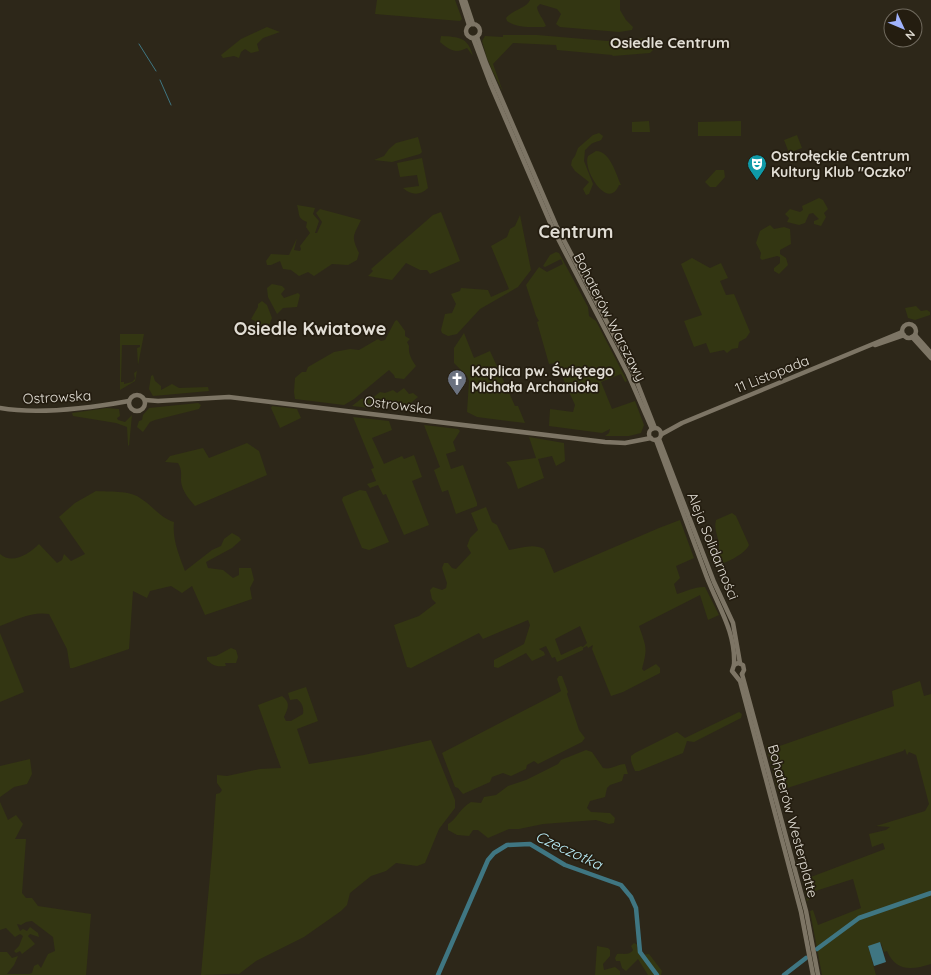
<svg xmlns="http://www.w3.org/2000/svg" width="931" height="975" font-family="Quicksand,sans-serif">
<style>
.green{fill:#333612;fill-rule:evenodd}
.water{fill:#3f7682}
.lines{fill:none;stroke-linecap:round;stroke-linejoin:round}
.stream{stroke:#3f7682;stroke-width:1}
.river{stroke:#3f7682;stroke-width:4.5}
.secondary{stroke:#7d7565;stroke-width:4.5}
.labels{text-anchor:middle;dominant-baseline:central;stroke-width:3.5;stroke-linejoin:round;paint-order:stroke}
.poi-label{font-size:14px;font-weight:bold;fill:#e1ddd4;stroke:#241d10;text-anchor:start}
.street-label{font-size:14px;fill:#e1ddd4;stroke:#241d10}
.neighbourhood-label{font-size:15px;font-weight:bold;fill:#e1ddd4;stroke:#241d10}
.water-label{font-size:15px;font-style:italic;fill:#bbeffa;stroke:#241d10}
.district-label{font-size:18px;font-weight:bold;fill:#e1ddd4;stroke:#241d10}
</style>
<rect width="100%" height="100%" fill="#2d2719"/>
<!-- green -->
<g class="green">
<path d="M377,0h78l7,19 -2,2 -85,-7z"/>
<path d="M530,0h90v10l6,10 7,7 -1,3 -13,2 -59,-5 -4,-3 5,-10 -4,-5 -17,-5 -3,3c1,7 6,11 9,19l-2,1c-12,0 -28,1 -37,-6l-1,-3c6,-8 21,-10 24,-18z"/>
<path d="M267,27l13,5 -17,6 -6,6 2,7 -8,2 -6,-4 -4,3 -2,6 -5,-2 -11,2 -2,-3 20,-16z"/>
<path d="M503,35h34l70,6 43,-3 3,3v9l-3,3 -37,3 -1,-1 -55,-5 -1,-5 -43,-2 -20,21 10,28 -11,-22 10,26 -21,-54 8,22 -7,-23 3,-5 18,1z"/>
<path d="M441,36c18,1 27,1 32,20l-6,-8c-12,6 -17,2 -27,-6z"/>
<path d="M649,121l1,11h-18v-10z"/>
<path d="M741,121v15h-43v-14z"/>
<path d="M599,133l4,3c-2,7 -5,4 -10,7 -3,1 -6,6 -8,7l-1,11 9,23 -4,10 -3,1 -3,-6 6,-7 -14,-11 -4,-6 1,-5 3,-4 3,-8 15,-13z"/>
<path d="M797,135l5,13 -13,5 -5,-13z"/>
<path d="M418,137l4,15 -2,2 -28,8 -18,-2 10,-4 5,-7 7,-6z"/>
<path d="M596,151c14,0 20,23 25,34h-2c-11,27 -37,-16 -31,-29z"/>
<path d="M422,158l6,30c-8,8 -17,7 -25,0l16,-2 -2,-11 -17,2 -3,-14z"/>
<path d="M716,170h8l1,7 -9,10h-6l-5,-5z"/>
<path d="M819,198l4,2 5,9 -4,4 2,4 -5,9 -7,-2v-3l5,-2 -6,-6 -4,1 -4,9 -6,2 -12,-3 2,-4 -4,-4 5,-5 10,3 3,-2 -1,-4z"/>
<path d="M297,205l18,3 -2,6 6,7 -4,12h2l5,-11 -6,-9 4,-4 41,11c-8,17 -10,16 -2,33l-2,7 -9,5 -16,-1 -18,12 -6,-4 -9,4 -8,-6 -8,-1 -3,-8 -9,4h-4l-1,-4 5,-7 18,1 8,-17 -3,12 6,1 1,-2 -1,-3 10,-13 -4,-6 1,-5c-10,-4 -7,-7 -10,-17z"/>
<path d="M441,212l19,49 -30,13 -3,-4h-7l-14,-7 -14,17 -24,-4 5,-5 -2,-2 62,-54z"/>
<path d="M520,215l11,55 -13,17 -38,22 -23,25 -9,2 -6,-3 -1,-3 4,-16 7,-1 4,-9 -5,-10 9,-3 1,-3 27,2 3,7 18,-8 -18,-43 16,-9 3,-8 5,-3z"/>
<path d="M770,225l4,4 10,-2 6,2 1,15 -11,6v4l6,4 2,7 -9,9 -5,-3v-3l6,-5v-6l-3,-1 -15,4 -2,-2 1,-5 -5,-10 4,-12z"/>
<path d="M556,252l3,1 29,54 1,9 7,5 31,60 -2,1 -4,-8 -20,8 11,27 23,-8 9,24 -3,8 -12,3h-24l4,-3 1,-4 -8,4 -53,-7 1,-17 23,3 2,-7 -19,-42 -7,1 -12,-42 2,-1 -3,-5 -10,-31 13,-18 8,5 16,-8 -2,-5 -16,8 -2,-1 7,-11z"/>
<path d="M692,258l18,10 11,-5 7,15 -8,3 6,14 8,-1 16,38 -4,6 -7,4 -1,6 -6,1 -5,4 -3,-3 -14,3 -4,-10 -12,4 -10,-26 18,-6 -21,-51z"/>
<path d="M272,284l10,2 3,3 -4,5 3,4 14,-5 2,2 -3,12 -14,1 -6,6 -9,-17 -1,-9z"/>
<path d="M262,301l5,4 5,13 -4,10 -7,6 -3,-1 1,-7 -4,-1v-4l-4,-2 7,-12v-3z"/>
<path d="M916,306l5,5 6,-1 3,2v3l-15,5 -7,-2 -3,-10z"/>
<path d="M397,320l8,11v5l5,3 -3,3 2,4c-1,8 3,14 7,20l-12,13 -9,-1 -1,-3 -5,-5 -35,29 -10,6 -49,-6 -1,-7 1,-14 7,-6h4l2,-5 26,-15 16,-3 9,1 19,-11 3,2 4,-1 10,-19z"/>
<path d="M464,333l10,25 16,-7 25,55h3l7,17 -48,-6 -10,-5 2,-31 -2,-5 -13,-13v-15z"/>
<path d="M120,334h24l-6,31 -1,-17 3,-1v-2h-18l-1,37h3v2l8,-2 3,-3 -1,-6 3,-2 -2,10 -15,9z"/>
<path d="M153,375l2,6 6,5v4l11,-6 7,4 29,-1 1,4 -56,5 -4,-7 2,-13z"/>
<path d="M404,388l5,6 4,-1 5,4 -11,9 -27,-1 -1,4 -27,-3 9,-7 14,-3 5,-4 5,1 8,-3 4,3z"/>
<path d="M198,403l3,2 -2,4 -44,11 -5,2 -7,10 -6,-5 2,-6 3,-1 1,-5 6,-7z"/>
<path d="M272,406l25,3 4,9 -21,10 -9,-20z"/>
<path d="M107,408l12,1 1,7 -3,2 1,2 7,2 7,-7 -3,31 -1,-1 -1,-18 -11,-4 -43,-7 -1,-3z"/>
<path d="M353,417l36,4 3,9 -20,8 12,26 18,-8 2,3 10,-4 8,22 -10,4 17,44 -25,10 -18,-41 -3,1 -5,-10 -8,3 -3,-4 9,-3 -5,-12 3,-1z"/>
<path d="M424,425l34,4 2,2 -7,11 3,9 -10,3 5,15 12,-4 14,38v3l-21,8 -8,-24 -6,2 -8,-22 6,-3z"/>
<path d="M529,437l35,6 1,18 -9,5 -4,-10 -14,3 6,19 -26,11 -7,-21 -5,-6 30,-4z"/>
<path d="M247,443l12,8 8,24 -72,31c-6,-7 -13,-15 -14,-25 0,-7 1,-12 -3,-18l-13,-1 5,-6 33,-8 6,10z"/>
<path d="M360,490l6,1 23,51 -20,8 -7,-2 -20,-48 1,-3z"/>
<path d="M96,491c13,1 33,-1 44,7 12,7 20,20 34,24 -2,17 5,33 11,49l27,-21 9,-4 3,-7 8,-6 7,4 2,3 -9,8 -26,14 2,6 15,2 10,8 6,-3v-7h12l3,12 -4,8 2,11 -47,16 -13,-29 -10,7 -11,-7 -21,5 -3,7 -14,-7 -4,58 -56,19h-3l-3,-19 -18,-35c-17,-3 -33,6 -49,12v-72c12,11 29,0 39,-10l18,19 5,-3 2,-6 7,7 14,-7 -26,-37 16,-14z"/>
<path d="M486,507l6,15 5,3 12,25c11,-2 25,-7 35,-1l10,24 105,-45 21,-8 14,38 -18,8 4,12 -6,6 3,10c7,-2 20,-8 28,-7l14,28 -11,5 -8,-25 -61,31c7,21 9,21 3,43l2,2 12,-7 4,4v5l-37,19 -12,4 -19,-47 1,-4 -5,3 -1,-2 -4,2v2l-26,12 -2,-5 -3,1 -6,-12 -7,3 5,3 1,3 -13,6 -6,-8 -28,15 -4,-1v-7l30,-16 6,-19 -2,-5 -45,19 -4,-6 -68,35 -4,-1 -13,-42 25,-9 17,-13 -4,-4 -2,-9 3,-3 9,3 4,-2 1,-5 -5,-15 2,-5h4l4,5 4,1 15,-16 -4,-7 3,-8 8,-8 -7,-17zM580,626l7,17 -4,4 -2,-1 -20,9 -6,-16z"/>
<path d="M732,513l4,3 13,29c-4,9 -25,20 -35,20l-6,-13 7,-1 4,-3c1,-10 -6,-17 -3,-28z"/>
<path d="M0,633l24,59 -24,10z"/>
<path d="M231,648l5,2 2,7 -2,6h-11l1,3c-9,1 -13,0 -19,-6v-3l9,-1z"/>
<path d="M559,676h3l6,16 -1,2 12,36 6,8 -3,4 -44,22 -4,-3 -7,4 -1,4 -15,7 -8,-3 -11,4 -2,5 -27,12 -5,-6 -3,-1 -13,-34 114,-59 5,-3 -4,-12z"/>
<path d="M920,681l4,15 7,-2v270c-19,6 -35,8 -44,-13l-3,1 -3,-9 -13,3 8,29h-54l-12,-64 3,-1 5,15 43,-17 -8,-29 -44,14 1,6 -3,2 -4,-21 82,-31 -2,-6 -11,4 -3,-13 17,-4 4,-3 -14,-1 49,-15 4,-7 -13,-49 -7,-3 -2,3 -2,-6 -2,2 -125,40 -12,-45 3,-1 2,4 123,-43 -2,-15z"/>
<path d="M306,687l12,34 -21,8 12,35 55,-9 67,-15 24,60v8l-16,21 -14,34 -8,3 -21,-3 -10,8 -15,5 -21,17 -3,12 -6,6 -37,26 -48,24 -17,13c-4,-1 -30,1 -38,1l11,-122 4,-59 4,-1 2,-3 -5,-7v-8l10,1 33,-7 21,-1 -23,-63 24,-9c9,7 6,12 2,21l2,4h5l12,-7c1,-7 -1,-11 -6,-15l-7,1 -2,-7z"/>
<path d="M739,712l3,2 -1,4 -47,24 -7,-1 -4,12 -44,18h-4c-2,-5 -5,-10 -4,-15l4,-3 42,-21 8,6z"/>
<path d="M586,750l6,2 11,16c9,2 14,-4 22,-4l3,10h-4l-2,7 -12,4 -3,3 -2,9 -15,4 -3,7 4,4 19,1 5,5 -1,5 -5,1 -13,-4 -53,4 -24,5h-10l-21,9 -10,-8h-5l-4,6 -12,-1 -9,-5v-6c9,-5 11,-15 23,-22l10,1 3,-6 12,-2 12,-9 18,-6 32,-16 3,-4z"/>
<path d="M30,759l2,15 -5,10 -13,3 -14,10v-31z"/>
<path d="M0,802l8,18 8,-5 7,9 -8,15h11l-4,54 4,5h6l6,8 53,8 -5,61h-86v-23h7l5,6 6,-2 -4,9 -7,9h22l3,-1 2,-7 4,-2 3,4 7,-14 7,-3 -2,-14 -21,-16 -6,1 -5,3 -4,-1 3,7 3,-2 4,2 3,-4 8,6 1,4 -9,-3 -2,2 7,8 -13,10 -2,-3 -4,2 -2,-2 5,-5 4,-10 -3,-2 -5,3 -9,-9 -6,2z"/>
<path d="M634,943l4,2 -1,3 4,7 8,-1 13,17 -1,4h-13l-10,-16 -12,12 -4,-3 -2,-7h-4l-1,-3 2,-4c6,-1 12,2 16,-4l-2,-4z"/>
<path d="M597,946l11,2 2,2v6l-7,8 1,6 11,-3 5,4v4h-25z"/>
</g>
<!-- water -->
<path class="water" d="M880,942l6,20 -12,4 -6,-20z"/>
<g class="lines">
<!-- stream -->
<g class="stream">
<path d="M139,44l17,27"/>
<path d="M160,80l11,25"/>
</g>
<!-- river -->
<g class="river">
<path d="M817,949l42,-31 72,-25"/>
<path d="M438,975l50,-115 6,-7 13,-8 23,-1 35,21 56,20 10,12 5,11 4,44 17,23"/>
<path d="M784,975l22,-17"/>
</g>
<!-- secondary -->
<g class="secondary">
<path d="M461,0l8,25"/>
<path d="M465,0l8,24"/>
<circle cx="473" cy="31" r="7"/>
<path d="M477,37l9,26 70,162 77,147 22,56"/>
<path d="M473,38l17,45 62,144 76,147 24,55"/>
<circle cx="909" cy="331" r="7"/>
<path d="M915,335l16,18"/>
<path d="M912,337l19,21"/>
<path d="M875,345l29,-10"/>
<circle cx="137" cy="403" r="8"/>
<path d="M145,400l13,1 71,-4 376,45 20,1 26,-5"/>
<path d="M0,408c40,7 90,0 129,-7"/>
<circle cx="655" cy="434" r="6"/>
<path d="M662,434l20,-11 220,-91"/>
<path d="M659,439l55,143 19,41 7,40"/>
<path d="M656,440c17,45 33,90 50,135 11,30 30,56 28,90"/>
<path d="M742,674l2,-4 -1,-5 -5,-2 -4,2 -2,6 8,10 61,231 12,63"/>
<path d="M742,674l64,237 12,64"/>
</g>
</g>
<!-- icons -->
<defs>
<g id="theatre-pin" transform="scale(1)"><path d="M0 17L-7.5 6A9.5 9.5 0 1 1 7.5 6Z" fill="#0f9aa8" stroke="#241d10"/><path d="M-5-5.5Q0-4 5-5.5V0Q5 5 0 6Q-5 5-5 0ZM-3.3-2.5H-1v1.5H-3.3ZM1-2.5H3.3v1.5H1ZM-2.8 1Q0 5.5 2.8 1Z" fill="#fff"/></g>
<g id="church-pin" transform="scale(1)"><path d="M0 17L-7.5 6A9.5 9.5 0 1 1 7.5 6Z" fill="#6b7280" stroke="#241d10"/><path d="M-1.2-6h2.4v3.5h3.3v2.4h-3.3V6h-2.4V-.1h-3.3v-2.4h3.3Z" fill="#fff"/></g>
</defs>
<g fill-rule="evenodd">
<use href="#theatre-pin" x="757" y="164"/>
<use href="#church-pin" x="457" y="379"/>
</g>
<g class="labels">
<!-- poi labels -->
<g class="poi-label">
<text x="771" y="156">Ostrołęckie Centrum<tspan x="771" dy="16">Kultury Klub "Oczko"</tspan></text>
<text x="471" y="371">Kaplica pw. Świętego<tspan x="471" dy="16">Michała Archanioła</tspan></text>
</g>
<!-- street labels -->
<g class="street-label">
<text transform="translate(610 317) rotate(63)">Bohaterów Warszawy</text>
<text transform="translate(772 374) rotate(-22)">11 Listopada</text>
<text transform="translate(57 397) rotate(-3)">Ostrowska</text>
<text transform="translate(398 405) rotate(7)">Ostrowska</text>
<text transform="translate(713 546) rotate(68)">Aleja Solidarności</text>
<text transform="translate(793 821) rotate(75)">Bohaterów Westerplatte</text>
</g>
<!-- neighbourhood labels -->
<g class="neighbourhood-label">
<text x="670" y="42">Osiedle Centrum</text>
</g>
<!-- water labels -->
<g class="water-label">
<text transform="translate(569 850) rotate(25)">Czeczotka</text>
</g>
<!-- district labels -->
<g class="district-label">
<text x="576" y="231">Centrum</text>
<text x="310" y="328">Osiedle Kwiatowe</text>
</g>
</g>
<!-- north arrow -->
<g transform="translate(903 28) rotate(134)"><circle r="19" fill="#241d10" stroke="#706a5e"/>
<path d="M0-3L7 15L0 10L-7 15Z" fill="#a0b3fd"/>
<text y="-6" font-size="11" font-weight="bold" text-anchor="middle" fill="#e1ddd4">N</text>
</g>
</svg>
